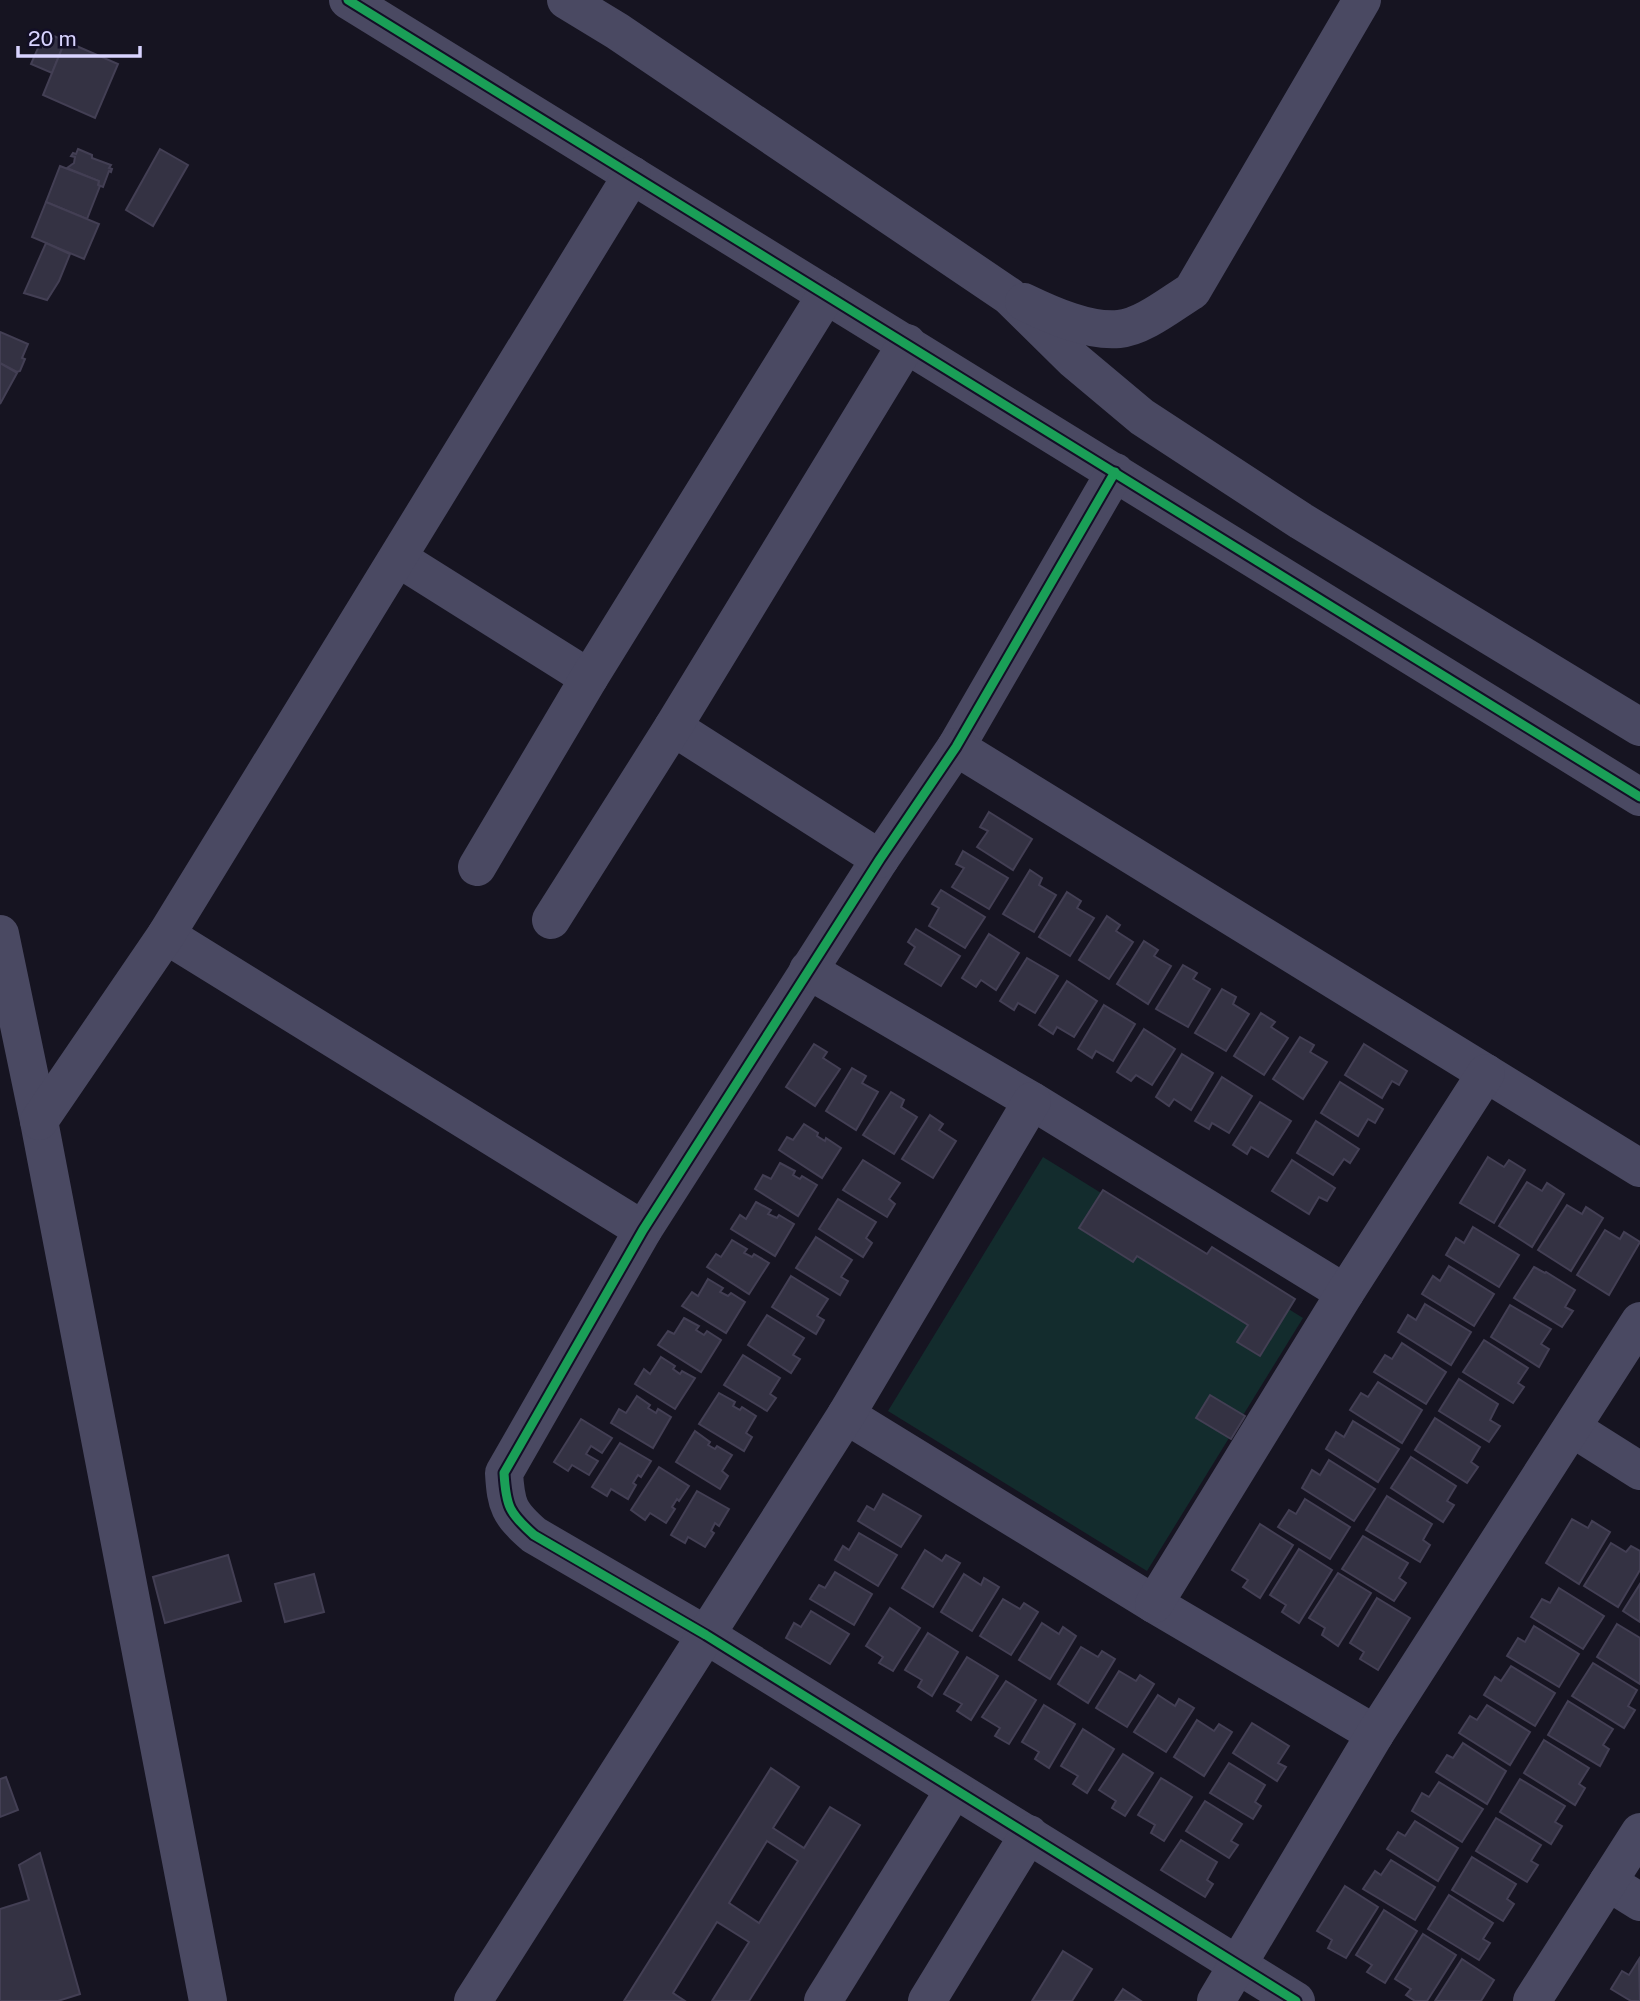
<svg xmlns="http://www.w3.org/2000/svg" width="1640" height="2001" font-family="'Public Sans',sans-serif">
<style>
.green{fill:#132c2d}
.building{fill:#343243;stroke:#433f54;stroke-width:2;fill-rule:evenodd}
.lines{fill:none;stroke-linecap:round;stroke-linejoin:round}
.minor{stroke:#4a4962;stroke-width:38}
.cycleway-casing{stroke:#130f26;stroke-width:13}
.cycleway{stroke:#1a9f57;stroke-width:9}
</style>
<rect width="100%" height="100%" fill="#161421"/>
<!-- green -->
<path class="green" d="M1043,1157l260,161 -156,253 -259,-160z"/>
<!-- building -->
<g class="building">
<path d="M45,32l20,9 -13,32 -21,-9z"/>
<path d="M65,41l53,23 -23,54 -52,-23z"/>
<path d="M78,149l14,6v3l19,7 -2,3 3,1 -1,3 -2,-1 -6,16 -5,-2 1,-4 -32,-13 7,-5 1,-6 -4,-1 2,-3 3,1z"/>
<path d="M160,149l28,16 -35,61 -27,-16z"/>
<path d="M60,166l39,15 -1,4 2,1 -13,33 -41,-17z"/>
<path d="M46,202l53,22 -15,35 -52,-22z"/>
<path d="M46,243l24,11 -11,27 -12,19 -23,-7z"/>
<path d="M0,332l28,12 -6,14 3,1 -5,12 -3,1 -17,-9z"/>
<path d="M0,363l17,10 -17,31z"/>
<path d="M989,812l43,27 -19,31 -36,-23 11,-16 -8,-4z"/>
<path d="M963,851l45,27 -19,31 -37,-22 12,-19 -8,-4z"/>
<path d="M1030,870l12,8 -3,7 17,10 -22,37 -31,-18z"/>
<path d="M941,890l44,27 -20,31 -36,-22 10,-18 -7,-4z"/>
<path d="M1067,892l14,9 -4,7 17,10 -24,38 -31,-19z"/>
<path d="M1107,916l13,9 -4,6 17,11 -24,37 -30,-19z"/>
<path d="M916,929l44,27 -19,30 -36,-22 10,-17 -7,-5z"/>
<path d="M989,934l30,19 -23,37 -15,-10 -5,7 -14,-9z"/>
<path d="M1144,941l14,9 -4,6 17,10 -23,38 -31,-20z"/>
<path d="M1027,958l31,18 -23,37 -17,-10 -4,7 -14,-9z"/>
<path d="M1183,965l14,8 -4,6 17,10 -22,38 -32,-18z"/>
<path d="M1067,981l30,20 -23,36 -17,-10 -4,7 -14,-9z"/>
<path d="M1222,989l14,8 -3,7 16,10 -23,37 -31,-18z"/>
<path d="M1104,1005l31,19 -22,37 -17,-10 -4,7 -14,-9z"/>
<path d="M1261,1013l14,9 -4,5 17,11 -24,37 -30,-19z"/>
<path d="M1144,1029l31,20 -23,36 -16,-10 -5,6 -14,-9z"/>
<path d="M1300,1037l14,8 -4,7 17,10 -24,37 -30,-20z"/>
<path d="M814,1044l13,8 -4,6 17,11 -25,37 -29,-19z"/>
<path d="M1364,1044l43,27 -8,14 -7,-4 -10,17 -37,-23z"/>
<path d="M1182,1054l31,19 -22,37 -17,-11 -5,7 -13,-9z"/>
<path d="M852,1068l14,8 -4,7 16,9 -22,38 -30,-19z"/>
<path d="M1222,1077l30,19 -23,37 -17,-10 -3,6 -14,-8z"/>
<path d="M1340,1082l43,27 -8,14 -7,-4 -10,17 -37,-23z"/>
<path d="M891,1092l13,8 -3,7 16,10 -23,37 -31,-19z"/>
<path d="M1260,1102l31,19 -23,36 -17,-10 -4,7 -14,-9z"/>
<path d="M930,1115l13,9 -4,6 17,11 -23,37 -31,-19z"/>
<path d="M1316,1121l43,28 -9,14 -6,-4 -11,16 -36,-22z"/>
<path d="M804,1124l14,9 -1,3 8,5 1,-3 15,10 -19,30 -43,-28 8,-13 6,3z"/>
<path d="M1488,1157l16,10 5,-7 16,10 -31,53 -34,-20z"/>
<path d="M863,1160l37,23 -11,16 6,5 -8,13 -44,-27z"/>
<path d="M1292,1160l43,28 -8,13 -8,-4 -10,17 -37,-23z"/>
<path d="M780,1163l15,8 -2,4 7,4 2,-3 15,9 -19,31 -43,-27 8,-14 8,4z"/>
<path d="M1527,1182l15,9 5,-8 17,11 -32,53 -33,-21z"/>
<path d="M1103,1190l104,64 5,-7 83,52 -35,57 -23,-14 11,-17 -111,-69 -4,6 -54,-34z"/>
<path d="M838,1199l38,23 -10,16 6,5 -9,14 -44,-28z"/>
<path d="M756,1202l15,8 -3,4 9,4 2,-3 15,9 -19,32 -44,-27 9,-14 6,4z"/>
<path d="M1567,1205l15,9 4,-7 17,11 -32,53 -33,-21z"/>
<path d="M1473,1227l46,28 -20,32 -53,-32 10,-17 8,5z"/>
<path d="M1605,1230l15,9 4,-7 16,10 -31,53 -32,-20z"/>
<path d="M816,1237l36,23 -11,17 7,4 -8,14 -44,-27z"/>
<path d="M732,1240l15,9 -3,4 8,4 2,-3 15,9 -20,31 -42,-27 9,-13 5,3z"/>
<path d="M1449,1266l45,28 -20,32 -52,-32 11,-18 7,5z"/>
<path d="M1534,1267l11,6 1,-1 29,18 -10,17 8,4 -11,16 -48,-29z"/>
<path d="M791,1276l37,23 -11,17 7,4 -8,14 -44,-27z"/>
<path d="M708,1279l15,9 -3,4 8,4 3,-3 14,9 -19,31 -44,-27 10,-14 6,4z"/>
<path d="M1425,1304l46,28 -20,33 -53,-33 10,-17 8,5z"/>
<path d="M1510,1305l41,24 -10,15 8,5 -10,18 -48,-30z"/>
<path d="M767,1315l37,23 -11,17 7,4 -9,14 -43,-28z"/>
<path d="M684,1318l15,8 -3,4 8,5 3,-4 14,9 -20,32 -43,-27 10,-14 6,3z"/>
<path d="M1484,1340l44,28 -10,15 6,4 -11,16 -50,-31z"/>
<path d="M1402,1343l44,29 -20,32 -52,-32 11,-17 7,4z"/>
<path d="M743,1355l37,23 -10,16 6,4 -9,13 -43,-26z"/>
<path d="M661,1357l14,9 -2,3 7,5 2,-3 13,7 -20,31 -40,-25 9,-15 6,5z"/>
<path d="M1459,1379l39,25 -8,16 10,6 -11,16 -50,-31z"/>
<path d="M1378,1382l44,28 -20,33 -52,-33 11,-17 7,4z"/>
<path d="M719,1393l16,9 -2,4 7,4 2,-3 14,9 -10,17 6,4 -8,14 -45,-27z"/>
<path d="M1210,1395l35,21 -14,23 -35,-21z"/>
<path d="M637,1396l13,9 -2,3 8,5 2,-4 13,8 -18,31 -42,-25 8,-14 7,4z"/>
<path d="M1435,1418l45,29 -9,15 7,5 -11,16 -52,-33z"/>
<path d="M581,1419l31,19 -10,15 -11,-7 -5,8 12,7 -9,14 -17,-10 -4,6 -14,-9z"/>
<path d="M1353,1421l46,28 -21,33 -52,-33 10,-17 8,5z"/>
<path d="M695,1431l15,11 -2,3 7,4 2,-3 15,9 -10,16 6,5 -8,13 -44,-27z"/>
<path d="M620,1443l31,18 -10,16 -3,-2 -5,8 3,2 -8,14 -17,-10 -4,7 -15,-9z"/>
<path d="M1411,1457l45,29 -9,15 7,4 -11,17 -52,-34z"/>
<path d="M1329,1460l46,29 -21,32 -52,-33 10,-18 8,5z"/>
<path d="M659,1467l30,19 -10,15 -2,-2 -5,8 3,2 -9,14 -16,-10 -5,7 -14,-10z"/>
<path d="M697,1491l32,18 -10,17 -4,-3 -4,8 3,2 -9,14 -17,-10 -3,6 -14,-8z"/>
<path d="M883,1494l38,22 -20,31 -43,-26 9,-15 7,4z"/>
<path d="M1387,1496l45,28 -9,16 7,5 -10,17 -54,-32z"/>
<path d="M1305,1499l45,28 -20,32 -52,-32 11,-17 7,4z"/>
<path d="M1572,1519l16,9 4,-7 18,11 -31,52 -33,-21z"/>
<path d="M1260,1524l33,21 -33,53 -17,-11 5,-7 -16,-10z"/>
<path d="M859,1533l38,22 -19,31 -43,-26 8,-14 6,4z"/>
<path d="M1363,1536l45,27 -9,15 7,5 -12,18 -52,-32z"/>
<path d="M1611,1543l15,9 5,-6 9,5v19l-22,37 -34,-21z"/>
<path d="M1299,1549l33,21 -33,53 -17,-11 4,-7 -16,-10z"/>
<path d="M925,1550l17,11 4,-6 14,8 -27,44 -31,-19z"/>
<path d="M228,1555l13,46 -76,22 -12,-46z"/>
<path d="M835,1572l37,22 -18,31 -44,-26 9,-14 6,3z"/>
<path d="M1338,1573l33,20 -33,53 -16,-11 3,-7 -16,-10z"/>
<path d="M314,1574l10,38 -39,10 -10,-38z"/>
<path d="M964,1574l17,11 3,-7 15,9 -27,44 -31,-19z"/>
<path d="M1640,1584v38l-17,-11z"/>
<path d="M1559,1588l45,28 -21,33 -52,-32 11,-18 8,4z"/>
<path d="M1377,1598l33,20 -32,52 -18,-11 4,-7 -14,-9z"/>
<path d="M1003,1599l17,10 4,-6 14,9 -27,43 -31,-19z"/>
<path d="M890,1608l30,20 -27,43 -14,-8 4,-6 -17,-11z"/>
<path d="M811,1611l38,23 -19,30 -44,-26 8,-15 7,4z"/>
<path d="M1042,1623l17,11 4,-7 13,9 -26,43 -31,-19z"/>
<path d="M1617,1624l23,14v46l-43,-27z"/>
<path d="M1534,1626l45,28 -20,33 -52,-31 11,-18 7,4z"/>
<path d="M928,1633l30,19 -26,44 -14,-9 4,-7 -17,-10z"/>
<path d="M1081,1647l17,10 4,-6 13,8 -27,44 -30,-19z"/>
<path d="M967,1657l31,19 -27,44 -14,-9 5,-7 -18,-10z"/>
<path d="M1593,1663l44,27 -9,16 7,4 -11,18 -52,-32z"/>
<path d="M1511,1666l44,27 -20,33 -51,-31 11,-18 6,4z"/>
<path d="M1119,1671l17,10 4,-6 14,9 -27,43 -31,-19z"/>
<path d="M1006,1681l30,19 -27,44 -14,-8 5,-8 -18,-11z"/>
<path d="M1158,1695l17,11 4,-7 15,9 -28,44 -32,-20z"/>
<path d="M1568,1701l45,28 -10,16 6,4 -9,17 -52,-31z"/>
<path d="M1044,1705l31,19 -26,44 -14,-9 4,-7 -17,-10z"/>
<path d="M1487,1705l43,27 -20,33 -51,-32 11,-17 7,4z"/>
<path d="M1197,1720l17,11 5,-7 13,8 -28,44 -30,-19z"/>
<path d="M1252,1723l37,23 -11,17 8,4 -9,14 -44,-28z"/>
<path d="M1083,1729l31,20 -27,44 -14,-9 5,-8 -17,-10z"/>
<path d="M1544,1740l45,28 -10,16 6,4 -10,17 -51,-32z"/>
<path d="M1463,1743l43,28 -19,33 -51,-32 11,-17 6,3z"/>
<path d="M1123,1754l30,19 -28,43 -13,-8 4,-7 -17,-11z"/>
<path d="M1229,1763l36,22 -10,17 6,4 -8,13 -43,-26z"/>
<path d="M771,1768l28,19 -26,41 31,20 26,-41 30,18 -111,176h-37l37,-59 -32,-20 -44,71 12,8h-61zM767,1841l31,20 -39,62 -30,-20z"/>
<path d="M6,1777l12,33 -18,7v-38z"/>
<path d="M1161,1778l31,19 -28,44 -13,-8 4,-8 -17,-10z"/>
<path d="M1520,1779l45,27 -10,16 7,4 -11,18 -51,-32z"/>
<path d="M1439,1782l44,27 -21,33 -50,-31 10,-18 7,4z"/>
<path d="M1205,1801l37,23 -11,17 7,4 -9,13 -43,-27z"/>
<path d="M1496,1818l45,27 -10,16 7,4 -11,17 -51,-31z"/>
<path d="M1415,1821l43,27 -20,33 -51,-32 11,-17 7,4z"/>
<path d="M1181,1840l36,22 -10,18 6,4 -8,13 -44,-27z"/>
<path d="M40,1853l40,141 -22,7h-58v-92l29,-9 -10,-35z"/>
<path d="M1472,1857l44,27 -9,15 7,5 -11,17 -51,-31z"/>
<path d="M1391,1860l44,27 -20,33 -52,-31 12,-18 6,4z"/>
<path d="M1345,1886l33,21 -32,51 -18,-10 4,-8 -15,-9z"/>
<path d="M1449,1895l44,28 -10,16 7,4 -11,17 -51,-31z"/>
<path d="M1384,1910l33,21 -32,52 -18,-11 5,-7 -16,-10z"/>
<path d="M1423,1934l33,21 -29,46h-12l-9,-6 5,-6 -16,-10z"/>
<path d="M1063,1951l29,18 -20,32h-40z"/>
<path d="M1462,1959l32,21 -13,21h-46z"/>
<path d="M1639,1959l1,42h-9l-20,-12 11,-18 7,4z"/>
<path d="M1123,1989l18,12h-26z"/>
</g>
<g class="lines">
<!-- minor -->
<g class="minor">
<path d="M348,0l1292,797"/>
<path d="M566,0l51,31 392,265 65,64 68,57 159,104 339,206"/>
<path d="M1024,302c27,13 65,30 95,27 24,-2 53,-26 73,-38l170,-291"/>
<path d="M1115,472l-159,275 -76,112 -237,371 -139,243c2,33 5,40 30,62l172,100 590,366"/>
<path d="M398,558l191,120"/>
<path d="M673,727l207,132"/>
<path d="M956,747l684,421"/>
<path d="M477,867l112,-189 237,-383"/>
<path d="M551,920l122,-193 234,-384"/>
<path d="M0,934l39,187 169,880"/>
<path d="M166,935l477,295"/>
<path d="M808,970l224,131 313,192"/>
<path d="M39,1121l127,-186 466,-760"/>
<path d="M846,1415l308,189 221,130"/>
<path d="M1572,1428l68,43"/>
<path d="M1154,1604l191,-311 141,-220"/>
<path d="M1608,1882l32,20"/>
<path d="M473,2001l373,-586 186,-314"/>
<path d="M823,2001l131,-211"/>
<path d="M927,2001l102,-167"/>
<path d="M1216,2001l159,-267 265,-413"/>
<path d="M1532,2001l108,-169"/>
</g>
<!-- cycleway casing -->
<g class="cycleway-casing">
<g id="cycleway">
<path d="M348,0l1292,797"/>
<path d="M1115,472l-159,275 -76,112 -237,371 -139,243c2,33 5,40 30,62l172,100 590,366"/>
</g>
</g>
<!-- cycleway -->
<use href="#cycleway" class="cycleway"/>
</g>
<!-- scale -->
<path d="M18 46v10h122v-10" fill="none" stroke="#d9d4ff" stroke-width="3.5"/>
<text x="28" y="46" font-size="21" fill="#d9d4ff" stroke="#130f26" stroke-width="5" paint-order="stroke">20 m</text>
</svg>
